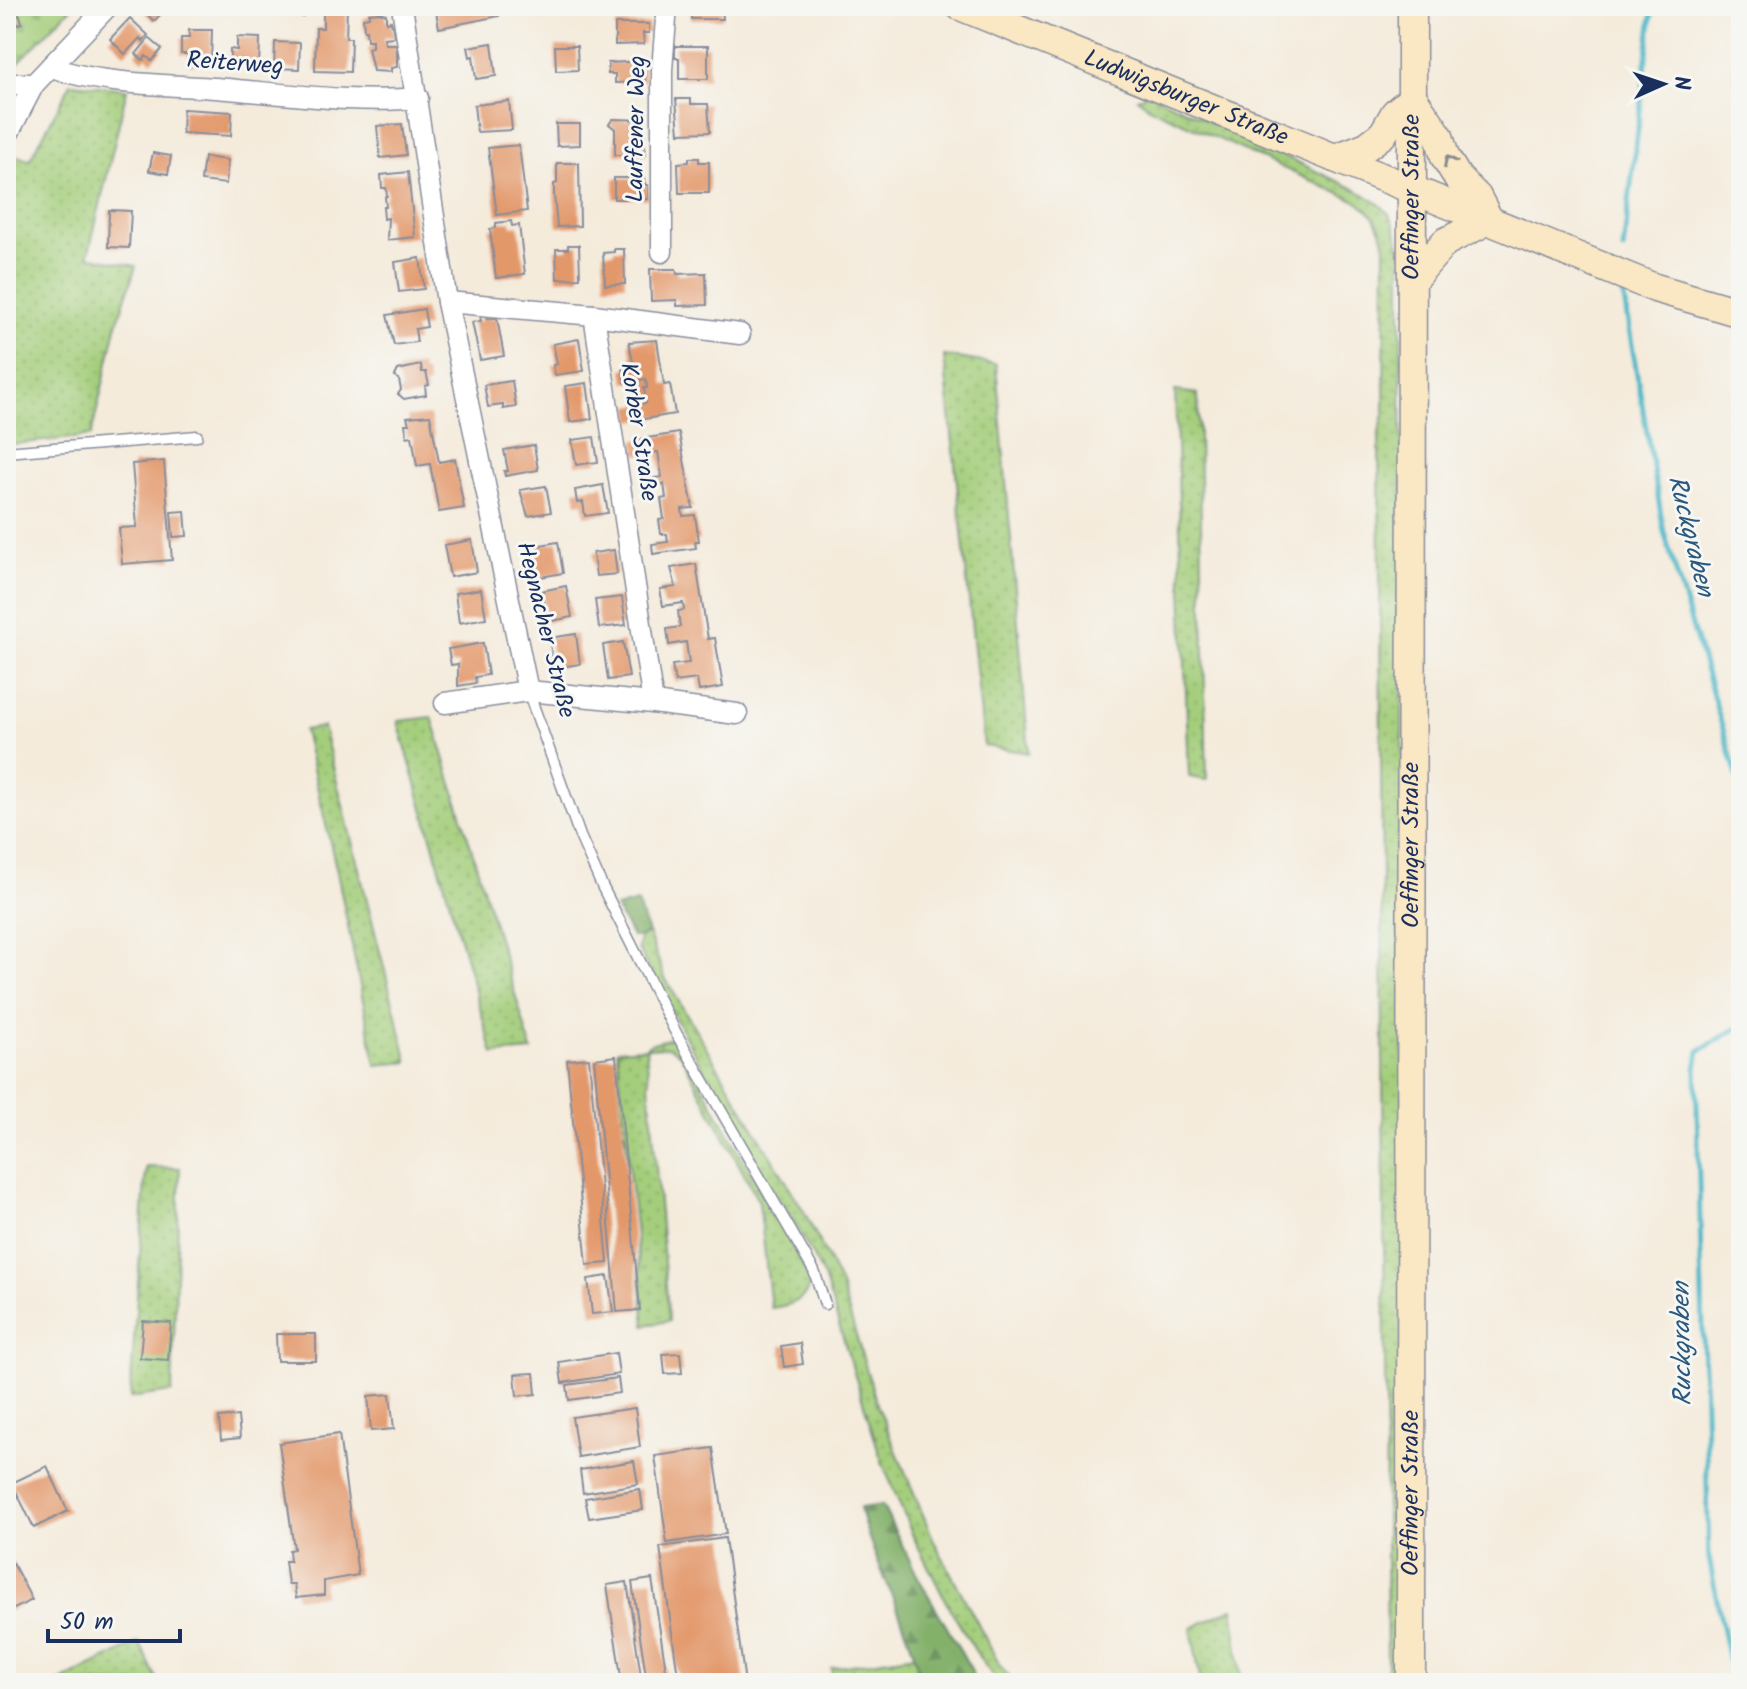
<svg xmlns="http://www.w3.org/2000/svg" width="1747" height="1689" font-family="Kalam,sans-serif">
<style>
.green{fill:url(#green-dots);stroke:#607e6c;stroke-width:2}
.forest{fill:url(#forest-firs);stroke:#4f7064;stroke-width:2}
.cemetery{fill:url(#cemetery-stones);stroke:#607e6c;stroke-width:2}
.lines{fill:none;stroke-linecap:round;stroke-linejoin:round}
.stream{stroke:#4cb7c8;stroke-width:5}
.building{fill:#e3986a}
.lane-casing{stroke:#888d9c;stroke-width:13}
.street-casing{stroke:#888d9c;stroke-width:23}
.secondary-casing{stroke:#888d9c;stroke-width:31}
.lane{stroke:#fff;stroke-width:10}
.street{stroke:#fff;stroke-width:20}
.secondary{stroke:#fae7c3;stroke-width:28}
.oneway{stroke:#8a8b90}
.labels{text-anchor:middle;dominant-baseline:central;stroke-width:6;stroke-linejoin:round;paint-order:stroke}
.street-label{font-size:24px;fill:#1b2f5e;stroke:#f6f6f2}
.water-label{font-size:26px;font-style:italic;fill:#2a587e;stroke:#f6f6f2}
</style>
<defs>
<pattern id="green-dots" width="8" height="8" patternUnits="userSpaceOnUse" patternTransform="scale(2)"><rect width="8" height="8" fill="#a4ce7b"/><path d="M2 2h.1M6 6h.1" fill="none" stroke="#8db16d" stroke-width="1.8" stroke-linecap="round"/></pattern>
<pattern id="forest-firs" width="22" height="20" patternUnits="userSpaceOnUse" patternTransform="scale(2)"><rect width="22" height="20" fill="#83b16b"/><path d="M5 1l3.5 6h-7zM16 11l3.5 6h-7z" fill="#6a905b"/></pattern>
<pattern id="cemetery-stones" width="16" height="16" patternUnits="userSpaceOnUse" patternTransform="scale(2)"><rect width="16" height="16" fill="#a4ce7b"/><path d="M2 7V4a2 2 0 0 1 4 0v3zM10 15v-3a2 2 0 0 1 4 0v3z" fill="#8db16d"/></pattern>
</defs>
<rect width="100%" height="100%" fill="#f6f6f2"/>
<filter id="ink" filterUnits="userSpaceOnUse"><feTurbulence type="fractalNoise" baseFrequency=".0125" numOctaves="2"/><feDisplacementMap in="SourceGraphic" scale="16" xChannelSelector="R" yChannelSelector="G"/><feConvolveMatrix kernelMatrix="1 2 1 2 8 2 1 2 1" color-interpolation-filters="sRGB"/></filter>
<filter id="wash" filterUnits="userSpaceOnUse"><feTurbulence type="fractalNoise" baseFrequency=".006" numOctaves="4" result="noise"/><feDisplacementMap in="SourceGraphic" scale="32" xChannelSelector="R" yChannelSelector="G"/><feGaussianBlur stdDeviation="1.8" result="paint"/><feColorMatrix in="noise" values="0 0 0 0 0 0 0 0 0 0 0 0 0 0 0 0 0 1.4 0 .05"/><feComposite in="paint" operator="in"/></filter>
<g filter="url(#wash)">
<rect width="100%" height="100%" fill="#f4ebdb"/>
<!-- green -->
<g class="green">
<path d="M71,83l56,6 -39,167 48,10 -20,61 -25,109 -85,9v-277l7,-13 17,5z"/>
<path d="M1149,93l208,97c35,20 37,26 44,65l4,1428h-18l-8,-1250 5,-18 1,-169c-4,-22 -12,-34 -31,-46l-202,-91 -15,-11z"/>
<path d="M944,356l52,8 33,389 -45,-7z"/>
<path d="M1175,391l23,3 9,386 -18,-3z"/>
<path d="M432,717l100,334 -39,3 -95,-333z"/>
<path d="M323,727l85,335 -32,3 -39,-193 -33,-142z"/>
<path d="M648,933l17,45 141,237 34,68 38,124 56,134 65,123 14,19h-15l-19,-26 -33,-55 -33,-66 -31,-74 -58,-185 -28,-52 -42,-62 -116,-214 2,-12z"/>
<path d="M672,1038l10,11 127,228c3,23 -20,29 -38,31l-12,-106 -79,-148 -11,-7 -23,1 23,273 -24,4 -28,-275 28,-2 5,-4z"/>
<path d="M146,1167l34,1 -8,224 -42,6z"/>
<path d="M1233,1608l9,75h-41l-10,-55z"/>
<path d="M139,1642l20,41h-102z"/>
<path d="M916,1655l5,28h-88l-2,-15z"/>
</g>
<!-- forest -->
<g class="forest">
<path d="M637,902l11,31 -8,4h-8l-16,-29z"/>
<path d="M882,1505l37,74 52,90 4,14h-54c-11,-61 -46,-114 -61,-175z"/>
</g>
<!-- cemetery -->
<path class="cemetery" d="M6,6h67l-57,59 -10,2z"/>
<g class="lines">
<!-- stream -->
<g class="stream">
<path d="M1623,250l30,-244"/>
<path d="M1622,287l42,245 77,257"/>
<path d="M1733,1683l-24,-125 -13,-489 3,-18 42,-25"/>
</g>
</g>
<g id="blocks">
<!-- building -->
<g class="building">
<path d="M142,6h15l6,6 -9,9 -14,-13z"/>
<path d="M279,6h27l-3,11 -25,-7z"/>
<path d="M435,6h62l2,10 -60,12z"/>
<path d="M691,6h31l1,13h-32z"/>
<path d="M323,7l24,1 -1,30h5l-1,34 -35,-1 1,-43h7z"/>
<path d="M6,11l3,7 11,-3 2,8 -16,5z"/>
<path d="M379,12l7,2v8l5,-1 2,8 1,8 -10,1 1,6h10l2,5v18l-6,1v4l-18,-1 -5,-23 4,-1v-7h-5l-1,-10h-2l-1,-12 6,-1v-4z"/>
<path d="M130,18l18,17 -5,6 -3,-3 -15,16 -15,-15z"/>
<path d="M615,24h34v9h-6l1,11 -29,1z"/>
<path d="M189,30h23l-1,34h-23v-10h-7v-16h8z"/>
<path d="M237,37l23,1 -1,29 -29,-2v-16l7,1z"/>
<path d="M149,38l13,11 -10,12 -6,-5 -3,4 -7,-6z"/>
<path d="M275,42l25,1 -1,26 -25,-1z"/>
<path d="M492,43l4,33 -20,3 -3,-23 -3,1 -2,-10z"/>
<path d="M555,46h22l1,24 -22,1z"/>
<path d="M675,46h33v33h-29v-21h-4z"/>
<path d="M644,61l1,21 -30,1v-9h-7v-11z"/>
<path d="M676,99h15v5h17l2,28 -31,1z"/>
<path d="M509,101l3,29 -35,2 -3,-27z"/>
<path d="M183,109l49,3 -1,24 -49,-3z"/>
<path d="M613,119l31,1 1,35h-30v-26l-6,-5z"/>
<path d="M402,124l4,31 -26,3 -3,-32z"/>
<path d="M556,124h24v21l-23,1z"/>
<path d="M519,145l8,66 -30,4 -9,-67z"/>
<path d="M153,153l18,3 -3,18 -19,-3z"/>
<path d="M204,157l24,3 -2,24 -25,-3z"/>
<path d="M689,158h10v4h10v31h-30l-1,-30 11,-1z"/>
<path d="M557,163h22l1,63 -23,1 -3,-32v-11l3,-1z"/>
<path d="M408,172l7,65 -28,3 1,-22 -4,1 -1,-12h3l-1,-10 2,-1 -1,-8h-4l-1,-13z"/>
<path d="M614,178h30l1,7h3v14h-34z"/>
<path d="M109,210l22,1 -2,37 -21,-1z"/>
<path d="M511,221l1,5 7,-1 6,49 -29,4 -6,-49 6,-1v-5z"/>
<path d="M568,245h11l1,33 -23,1 -1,-30h12z"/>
<path d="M614,249h10l1,35 -20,1 -2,-32 11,-1z"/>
<path d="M420,258l4,31 -25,3 -4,-30z"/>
<path d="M650,269h26l1,5 29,-1 1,32 -30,1v-6l-26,1z"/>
<path d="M424,309l3,18 -12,2 2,13 -23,3 -7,-30z"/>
<path d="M486,314l1,5 10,-1 7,38 -24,4 -8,-38 9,-1 -1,-6z"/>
<path d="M579,339l5,32 -29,4 -2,-10 4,-1 -4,-20z"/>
<path d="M657,340l7,45 6,-1 5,30 -43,7 -2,-15 16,-3 -2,-15h3l-1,-9 -21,4 -2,-14 11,-2 -5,-25z"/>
<path d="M421,365l1,7h4l3,13 -4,1 1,9 -22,4 -6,-5 3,-4 -2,-10 -4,-4 3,-6z"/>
<path d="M512,381l4,26 -13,2v-4l-15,2 -4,-22z"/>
<path d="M587,383l5,36 -22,3 -5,-36z"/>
<path d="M430,415l9,47 16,-3 9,49 -25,4 -9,-48 -13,2 -5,-30 -5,1 -2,-13h4l-2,-7z"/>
<path d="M679,433l14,75 -11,1 1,7 12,-1 4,26h-4l1,7 -43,6 -1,-10 16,-2 -1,-8h-6l-2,-14 5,-1 -3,-20 5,-1 -2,-14 -22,3 -1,-7 21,-3 -4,-25 -21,3 -3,-15z"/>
<path d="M594,437l4,25 -22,3 -4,-25z"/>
<path d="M534,445l4,25 -33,6 -1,-5h4l-4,-21z"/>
<path d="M164,461l8,99 -50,4 -3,-36 18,-1 -5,-63z"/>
<path d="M603,485l5,28 -23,3 -2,-14 -6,1 -2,-13z"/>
<path d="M546,486l5,26 -23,4 -8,-26z"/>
<path d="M185,511l2,25 -14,1 -2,-25z"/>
<path d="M472,540l5,32 -27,5 -6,-32z"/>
<path d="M558,542l5,31 -28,5 -6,-31z"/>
<path d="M614,550l3,24 -21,2 -3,-23z"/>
<path d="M696,564l12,75 7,-1 8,49 -24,4 -2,-12 -22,3 -3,-17 17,-2 -3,-21 -17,3 -2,-16 13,-2 -2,-16 6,-1 -1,-7 -20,3 -3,-17 16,-2 -5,-19z"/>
<path d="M566,586l6,31 -25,5 -6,-31z"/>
<path d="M481,589l5,29 -27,5 -4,-30z"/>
<path d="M622,597l4,28 -27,3 -4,-28z"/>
<path d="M576,634l4,30 -26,4 -5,-30z"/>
<path d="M623,642l6,35 -21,3 -5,-35z"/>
<path d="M483,643l5,32 -13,2 1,6 -18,3v-22l-7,1 -3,-16z"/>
<path d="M616,1056l24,254 -23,2 -23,-253z"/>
<path d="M589,1058l19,205 -21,2 -20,-205z"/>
<path d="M608,1276l5,36 -21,2 -4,-35z"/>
<path d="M143,1321l28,2 -3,37 -28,-2z"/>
<path d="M276,1334h40v27h-39z"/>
<path d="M800,1343l3,21 -19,3 -3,-21z"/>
<path d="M616,1353l3,21 -57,9 -3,-21z"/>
<path d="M680,1353l2,20 -17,1 -2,-20z"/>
<path d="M534,1373l2,21 -19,2 -2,-22z"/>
<path d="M618,1378l2,15 -51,7 -2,-15z"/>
<path d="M390,1394l4,35 -23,2 -3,-35z"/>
<path d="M635,1408l5,39 -62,10 -6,-40z"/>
<path d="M238,1416l2,22 -19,2 -2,-22z"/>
<path d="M339,1434l19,141 -34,6v14l-28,3 -2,-14h-6l-3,-23h5l-1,-11 5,-1 -15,-106z"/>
<path d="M713,1448l13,86 -59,9 -12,-87z"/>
<path d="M634,1461l4,23 -55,9 -3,-23z"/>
<path d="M47,1466l21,45 -34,17 -22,-45z"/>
<path d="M640,1489l3,21 -54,8 -4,-20z"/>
<path d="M725,1538l20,145h-66l-19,-136z"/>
<path d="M6,1550l26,50 -26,13z"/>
<path d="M652,1579l16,104h-21l-15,-101z"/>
<path d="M627,1582l15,101h-20l-15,-98z"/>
</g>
</g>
</g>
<g filter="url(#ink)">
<use href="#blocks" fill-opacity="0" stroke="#888d9c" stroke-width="2"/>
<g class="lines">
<!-- lane casing -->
<g class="lane-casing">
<g id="lane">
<path d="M6,452l191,-16"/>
<path d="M528,691l52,145 22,50 74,147 138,238 11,33"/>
</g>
</g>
<!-- street casing -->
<g class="street-casing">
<g id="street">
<path d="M402,6l45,296 81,389"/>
<path d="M51,66c37,18 120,19 164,22 63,5 141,16 203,10"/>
<path d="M6,84h28"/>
<path d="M6,138l28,-54 74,-78"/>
<path d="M662,252v-182l5,-64"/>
<path d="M447,302l147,13 59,388"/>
<path d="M594,315l146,19"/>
<path d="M445,703l83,-12 125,12 84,11"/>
</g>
</g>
<!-- secondary casing -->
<g class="secondary-casing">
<g id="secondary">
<path id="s1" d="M960,6l695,282 86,25"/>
<path d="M1413,98l26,38 6,21 13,21 19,19 12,23"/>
<path d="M1336,158l31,-12 16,-12 12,-21 18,-15"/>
<path d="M1414,278l31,-36 44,-22"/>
<path id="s2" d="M1411,1683l1,-1677"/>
</g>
</g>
<!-- lane -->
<use href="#lane" class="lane"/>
<!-- street -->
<use href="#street" class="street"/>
<!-- secondary -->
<use href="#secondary" class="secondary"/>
</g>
<!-- one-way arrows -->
<defs><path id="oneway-chevron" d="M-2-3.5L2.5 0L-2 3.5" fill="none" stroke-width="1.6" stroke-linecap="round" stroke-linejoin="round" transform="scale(2)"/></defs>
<use class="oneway" href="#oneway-chevron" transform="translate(1449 161) rotate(-117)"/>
</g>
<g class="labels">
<!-- street labels -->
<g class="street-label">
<text transform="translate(235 64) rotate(4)">Reiterweg</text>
<text stroke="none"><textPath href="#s1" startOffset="244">Ludwigsburger Straße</textPath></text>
<text transform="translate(637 129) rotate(-89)">Lauffener Weg</text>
<text stroke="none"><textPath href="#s2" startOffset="1486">Oeffinger Straße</textPath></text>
<text transform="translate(638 432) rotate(81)">Korber Straße</text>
<text transform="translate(545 630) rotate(76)">Hegnacher Straße</text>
<text stroke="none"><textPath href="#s2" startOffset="838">Oeffinger Straße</textPath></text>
<text stroke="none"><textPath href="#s2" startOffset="190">Oeffinger Straße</textPath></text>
</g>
<!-- water labels -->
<g class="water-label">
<text transform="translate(1690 536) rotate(76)">Ruckgraben</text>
<text transform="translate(1683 1344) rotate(-91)">Ruckgraben</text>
</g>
</g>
<!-- margin -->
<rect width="1747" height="1689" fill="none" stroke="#f6f6f2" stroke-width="32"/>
<!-- north arrow -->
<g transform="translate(1663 84) rotate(87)" stroke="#f6f6f2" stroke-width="6" paint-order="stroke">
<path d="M0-6L14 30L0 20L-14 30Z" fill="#1b2f5e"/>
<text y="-12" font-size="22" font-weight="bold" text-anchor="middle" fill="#1b2f5e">N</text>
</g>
<!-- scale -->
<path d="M48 1629v12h132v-12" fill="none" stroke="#1b2f5e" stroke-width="4"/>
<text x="60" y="1629" font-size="24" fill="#1b2f5e" stroke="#f6f6f2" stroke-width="6" paint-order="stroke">50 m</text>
</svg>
